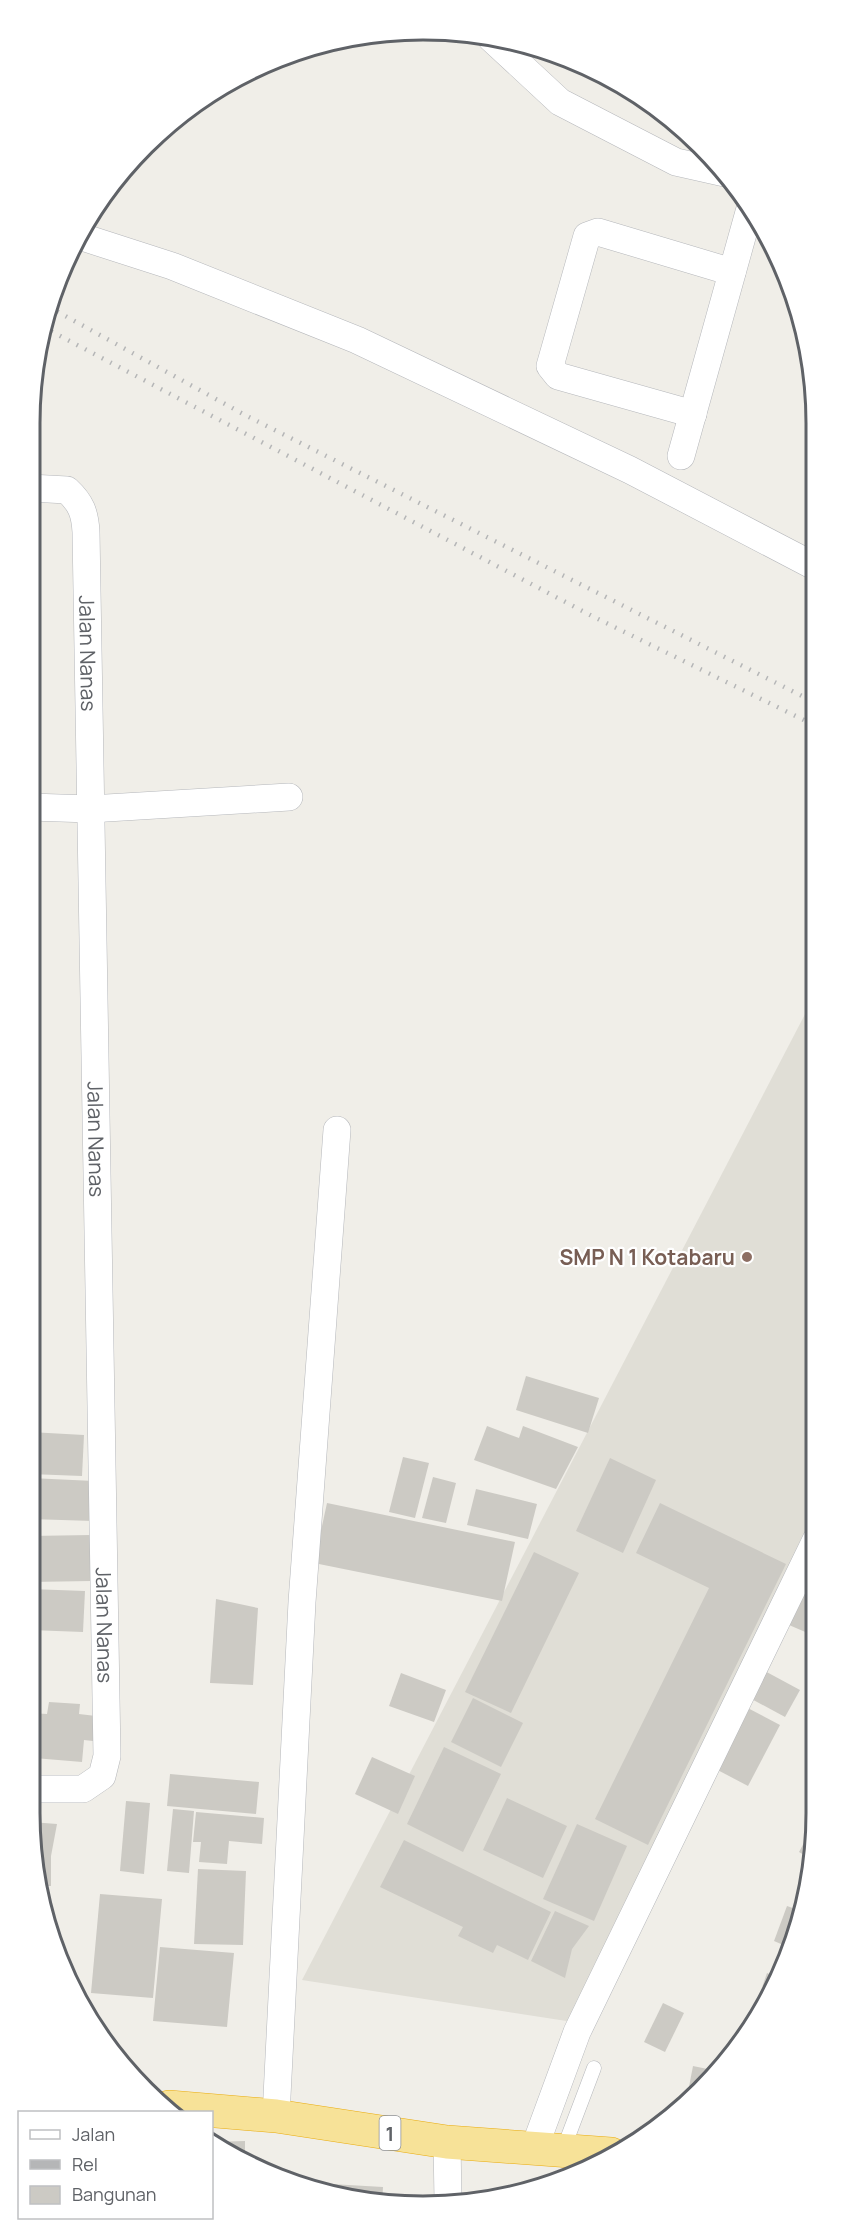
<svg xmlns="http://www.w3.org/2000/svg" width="847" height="2237" font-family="Manrope,sans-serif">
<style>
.education{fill:#e0ded6}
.building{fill:#cccac4}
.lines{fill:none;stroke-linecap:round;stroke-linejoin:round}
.lane-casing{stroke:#b5b7bb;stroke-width:15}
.street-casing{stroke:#b5b7bb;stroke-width:28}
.highway-casing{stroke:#eaac0e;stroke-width:34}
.lane{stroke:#fff;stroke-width:14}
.street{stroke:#fff;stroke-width:27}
.highway{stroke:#f7e298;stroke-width:33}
.rail{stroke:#b5b6b7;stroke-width:4.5;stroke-dasharray:1.5 8;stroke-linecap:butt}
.education-dot{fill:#8d6e63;stroke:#fff;stroke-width:2}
.labels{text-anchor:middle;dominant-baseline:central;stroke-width:4.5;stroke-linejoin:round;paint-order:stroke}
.shield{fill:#fff;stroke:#8f9195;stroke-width:1.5}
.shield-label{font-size:20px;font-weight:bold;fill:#5f6267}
.street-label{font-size:21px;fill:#5f6267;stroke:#fff}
.education-label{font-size:21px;font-weight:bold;fill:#785e54;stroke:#fff;text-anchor:end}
.rim{fill:none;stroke:#5f6267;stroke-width:3}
</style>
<rect width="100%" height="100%" fill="#f0eee8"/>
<!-- education -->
<path class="education" d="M815,995l1,523 -243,504 -271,-42z"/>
<!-- building -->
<g class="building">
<path d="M526,1376l73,22 -11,35 -72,-23z"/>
<path d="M487,1426l32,12 4,-12 55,21 -22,42 -82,-29z"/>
<path d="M30,1432l54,3 -2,41 -52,-2z"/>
<path d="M403,1457l26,6 -14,55 -26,-6z"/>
<path d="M610,1458l46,22 -33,73 -47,-22z"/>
<path d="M433,1477l23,6 -10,40 -24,-5z"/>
<path d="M30,1478l64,3 -1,40 -63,-2z"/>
<path d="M476,1489l61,15 -9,35 -61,-14z"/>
<path d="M327,1503l188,39 -13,59 -188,-38z"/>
<path d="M660,1503l126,61 -138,281 -53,-26 114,-231 -73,-35z"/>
<path d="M91,1535v46l-61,1v-46z"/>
<path d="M534,1552l45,21 -68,140 -46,-21z"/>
<path d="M808,1584l8,4 1,49 -28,-12z"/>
<path d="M30,1589l55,2 -2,41 -53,-2z"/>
<path d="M216,1599l42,9 -5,77 -43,-2z"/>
<path d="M761,1669l39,21 -15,27 -39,-21z"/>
<path d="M401,1673l45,17 -12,32 -45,-16z"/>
<path d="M473,1698l50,25 -22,44 -50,-25z"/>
<path d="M49,1702l31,2 -1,10 17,2 -3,25 -9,-1 -2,22 -48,-4 1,-10 -5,-1v-34l17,1z"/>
<path d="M742,1705l38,20 -32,61 -38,-20z"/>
<path d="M444,1747l57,27 -38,78 -56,-28z"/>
<path d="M372,1757l43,19 -17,38 -43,-20z"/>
<path d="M170,1774l89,8 -3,32 -89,-8z"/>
<path d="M507,1798l60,28 -24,52 -60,-28z"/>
<path d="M126,1801l24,2 -6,71 -24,-3z"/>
<path d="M173,1809l21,2 -5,62 -22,-2z"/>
<path d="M196,1812l68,6 -2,26 -33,-3 -2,23 -28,-2 2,-20h-8z"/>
<path d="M816,1820l-5,39 -12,-7z"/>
<path d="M31,1822l26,2 -6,32v30h-9z"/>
<path d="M577,1824l50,22 -33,75 -51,-22z"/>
<path d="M404,1840l147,72 -23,48 -31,-15 -4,8 -35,-17 5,-9 -83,-40z"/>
<path d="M809,1868h1l-5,36 -10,-5z"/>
<path d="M198,1869l48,2 -3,74 -49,-1z"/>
<path d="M100,1894l62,5 -9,99 -62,-5z"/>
<path d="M787,1906l17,6 -16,35 -14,-6z"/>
<path d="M555,1911l34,15 -17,23 -7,29 -34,-17z"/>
<path d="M160,1947l74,6 -7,74 -74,-6z"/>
<path d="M767,1973l7,3 -23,46h-1z"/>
<path d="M663,2003l21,10 -19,39 -21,-10z"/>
<path d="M693,2066l24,5 -24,22 -5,-1z"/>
<path d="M245,2141v20l-18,-7 -15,-12z"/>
<path d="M331,2184l52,3 -1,16 -10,1 -42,-15z"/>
</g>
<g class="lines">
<!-- lane casing -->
<g class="lane-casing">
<path id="lane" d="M563,2150l31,-82"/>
</g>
<!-- street casing -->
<g class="street-casing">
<g id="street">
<path d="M491,38l69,64 116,60 49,11"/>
<path d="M79,236l93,30 185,74 273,130 184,96"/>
<path d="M693,414l-135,-38 -8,-10 37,-130 11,-4 134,40"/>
<path d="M681,456l68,-244"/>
<path id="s1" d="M30,488l37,2c14,13 18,23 19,42l21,1224 -5,20 -19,13h-53"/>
<path d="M30,807l60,2 199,-12"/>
<path d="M276,2116l26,-514 35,-472"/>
<path d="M447,2142l1,59"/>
<path d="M534,2149l43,-117 239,-492"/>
</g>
</g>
<!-- highway casing -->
<g class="highway-casing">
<path id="highway" d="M169,2107l107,9 171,26 164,12"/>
</g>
<!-- lane -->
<use href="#lane" class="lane"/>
<!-- street -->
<use href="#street" class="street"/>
<!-- highway -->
<use href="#highway" class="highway"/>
<!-- rail -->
<g class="rail">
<path d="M49,307l196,108 569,287"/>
<path d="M43,327l549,289 222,109"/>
</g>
</g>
<!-- markers -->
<circle class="education-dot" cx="747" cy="1257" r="6"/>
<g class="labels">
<!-- shield labels -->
<rect class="shield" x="379.5" y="2116" width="21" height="34" rx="4.5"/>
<g class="shield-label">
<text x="390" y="2133">1</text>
</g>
<!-- street labels -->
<g class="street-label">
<text stroke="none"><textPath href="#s1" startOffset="206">Jalan Nanas</textPath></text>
<text stroke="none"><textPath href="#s1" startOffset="692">Jalan Nanas</textPath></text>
<text stroke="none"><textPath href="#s1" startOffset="1178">Jalan Nanas</textPath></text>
</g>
<!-- education labels -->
<g class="education-label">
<text x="735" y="1257">SMP N 1 Kotabaru</text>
</g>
</g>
<!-- crop -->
<path d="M0 0H847V2237H0ZM423 40H423A383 383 0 0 1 806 423V1813A383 383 0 0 1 423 2196H423A383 383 0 0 1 40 1813V423A383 383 0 0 1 423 40Z" fill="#fff" fill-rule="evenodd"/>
<path class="rim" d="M423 40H423A383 383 0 0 1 806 423V1813A383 383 0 0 1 423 2196H423A383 383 0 0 1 40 1813V423A383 383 0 0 1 423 40Z"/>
<!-- legend -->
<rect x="18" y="2111" width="195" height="108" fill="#ffffff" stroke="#bfc0c2" stroke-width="1.5"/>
<rect x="30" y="2130" width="30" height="9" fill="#ffffff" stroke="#bfc0c2" stroke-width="1.5"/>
<text x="72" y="2141" font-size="18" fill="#5f6267">Jalan</text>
<rect x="30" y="2160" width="30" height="9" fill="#b5b6b7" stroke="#bfc0c2" stroke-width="1.5"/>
<text x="72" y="2171" font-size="18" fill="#5f6267">Rel</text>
<rect x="30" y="2186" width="30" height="18" fill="#cccac4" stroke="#bfc0c2" stroke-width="1.5"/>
<text x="72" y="2201" font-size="18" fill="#5f6267">Bangunan</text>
</svg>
